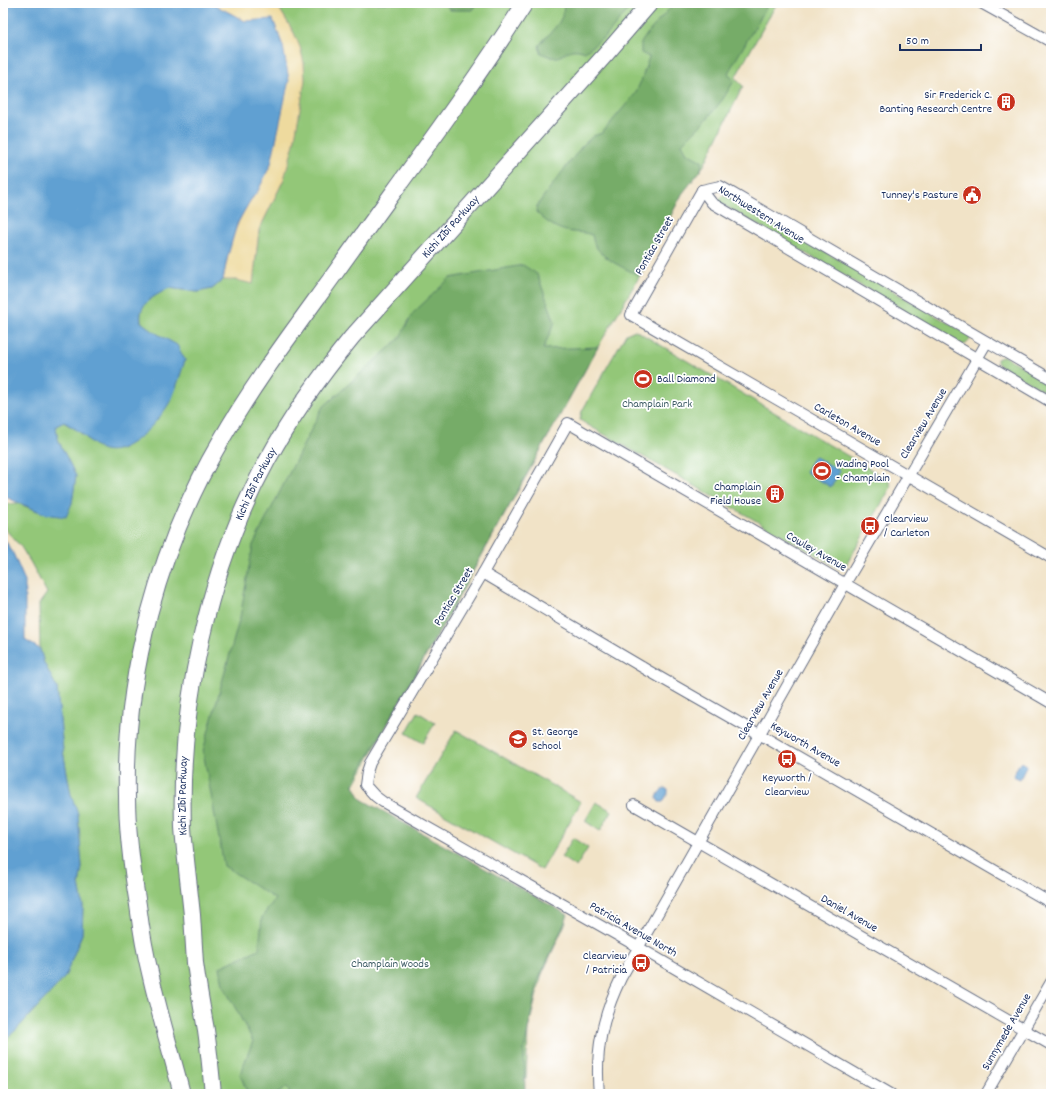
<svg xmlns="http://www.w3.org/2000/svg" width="1054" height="1097" font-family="Dekko,sans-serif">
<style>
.green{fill:#93c778;stroke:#577b6b}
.forest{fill:#76ac68;stroke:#486e63}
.sand{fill:#eeda9e;stroke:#84847e}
.water{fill:#60a0d2;stroke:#3e6898}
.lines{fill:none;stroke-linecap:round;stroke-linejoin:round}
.minor-casing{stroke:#666e83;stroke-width:12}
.trunk-casing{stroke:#666e83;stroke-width:18}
.minor{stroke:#fff;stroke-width:10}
.trunk{stroke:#fff;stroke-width:16}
.labels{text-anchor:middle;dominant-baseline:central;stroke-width:3.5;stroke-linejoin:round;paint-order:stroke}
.poi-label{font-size:12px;fill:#1b2f5e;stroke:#fff;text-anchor:end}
.street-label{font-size:12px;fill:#1b2f5e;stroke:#fff}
.park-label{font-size:12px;fill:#3f5d66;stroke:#fff}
</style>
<rect width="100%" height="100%" fill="#fff"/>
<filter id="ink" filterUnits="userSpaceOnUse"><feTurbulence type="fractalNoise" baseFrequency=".025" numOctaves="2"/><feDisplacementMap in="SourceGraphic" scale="8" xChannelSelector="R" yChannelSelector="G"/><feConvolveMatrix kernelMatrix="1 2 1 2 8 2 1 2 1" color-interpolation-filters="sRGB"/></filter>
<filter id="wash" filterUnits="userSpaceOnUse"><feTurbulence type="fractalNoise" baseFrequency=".012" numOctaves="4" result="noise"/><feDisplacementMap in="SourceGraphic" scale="16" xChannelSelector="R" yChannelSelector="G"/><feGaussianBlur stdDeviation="0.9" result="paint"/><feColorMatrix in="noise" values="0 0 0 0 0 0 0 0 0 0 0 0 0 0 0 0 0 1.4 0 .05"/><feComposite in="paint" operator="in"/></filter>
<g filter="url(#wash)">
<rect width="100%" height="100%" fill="#f1e3c7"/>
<!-- green -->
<g class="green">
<path d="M276,3h501l-42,75 8,8 -40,81 -13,13 -8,14 -43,83 -41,70 -250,449 218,126 -24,52 -14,56 -2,49 -8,3 2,12h-243l4,-3 -41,-17 8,20h-245v-53l13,-11 49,-54 17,-42 1,-28 -4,-22 3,-17 -4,-53 -7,-19 -8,-44 -6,-63 -13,-25 -4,-14 -1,-45 8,-11 -16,-30 -10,-16 -16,-18 -2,-5v-19l14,-2 28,11 27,-11 4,-27 -17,-34 -2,-7 -1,-9 7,-4 14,8 15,13 28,7 23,-16 28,-35 14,-39 -9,-15 -22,-13 -13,-10c-3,-21 13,-25 28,-34l28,4 15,-3 11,-9 7,-1 23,4 6,-53 25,-51 10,-146z"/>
<path d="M725,194l244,141 1,5 -4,4 -4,1 -242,-142 -2,-3z"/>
<path d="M635,330l252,149 3,3 1,5 -46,80 -6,1 -253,-144 -6,-4 2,-9 44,-77z"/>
<path d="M1004,356l47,27v12l-52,-30 -2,-3v-3z"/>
<path d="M418,712l17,11 -12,20 -17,-10z"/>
<path d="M456,730l125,72 -39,68 -126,-72z"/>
<path d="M596,802l16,9 -12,20 -15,-10z"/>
<path d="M573,838l15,10 -12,19 -15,-10z"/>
</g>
<!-- forest -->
<g class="forest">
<path d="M445,3h32l-5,7h-22z"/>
<path d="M563,3h71l-27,32 -22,17c-19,-8 -20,8 -34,5 -3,-1 -7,-3 -10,-4l-2,-7c9,-14 28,-24 24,-43z"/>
<path d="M674,3h95l-41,70 6,8 -11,18 -17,21 -24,24 5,9 15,8 -1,9 -19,24 -42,82c-14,-7 -38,-17 -45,-31 -2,-3 -2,-7 -3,-10 -9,-3 -11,-2 -19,-3 -15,-1 -27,-10 -37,-20l1,-6 6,-9 39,-51 11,-10 9,-3 33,-39 6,-13 8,-24 -8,-4v-10l6,-9z"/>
<path d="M523,265l14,9 18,48 -12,27 55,-2 -184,329 -61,107 8,16 207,116 -30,66 -14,69 1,44h-235l-3,-7 -10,7h-29l-8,-20 13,-33 -30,-56 -3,-18 39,-18 3,-32 13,-18 -51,-33 -21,-115 37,-134 13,-72 69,-137 77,-69 14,-26 37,-35z"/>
</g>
<!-- sand -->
<path class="sand" d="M211,3h65l18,30 6,14 4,16 1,17 -11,64 -10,35 -25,51 -6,54 -17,-4h-13c6,-32 13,-64 35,-89l-13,-170z"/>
<!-- water -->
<g class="water">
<path d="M3,3h208l34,18 28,-2 10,27 6,34 -18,84 -13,27 -8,10 -13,23 -10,35 -4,21 -11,9 -15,3 -28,-4c-15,9 -31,14 -28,34l13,10 23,13 8,15c-4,13 -8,26 -13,38 -9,19 -44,59 -68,52 -11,-3 -18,-14 -27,-20 -4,-3 -9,-5 -13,-8l-8,4 1,9 2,7 17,34 -4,27 -6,14 -21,-3 -42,-18z"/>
<path d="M814,456l26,15 -9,16 -26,-15z"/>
<path d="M3,537l10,16 12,28v59l15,9 4,14 13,25 6,63 8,44 7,19 4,53 -3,17 4,22 -1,28 -17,43 -49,53 -13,11z"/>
<path d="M1020,762l7,3 -7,14 -7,-3z"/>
<path d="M665,788l3,2v3l-5,9h-4l-2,-3c0,-4 4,-10 8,-11z"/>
</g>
</g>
<g filter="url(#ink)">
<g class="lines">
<!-- minor casing -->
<g class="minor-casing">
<g id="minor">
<path d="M981,3l70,39"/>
<path d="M702,190l-71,125 420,243"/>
<path d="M702,190l10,13 339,199"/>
<path d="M702,190l18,-4 331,193"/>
<path d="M483,573l164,97 112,64 292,169"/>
<path d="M634,805l417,240"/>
<path d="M599,1094c-4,-43 3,-77 22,-116l224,-394 142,-242"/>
<path d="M891,1094l-253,-147 -255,-145 -8,-6 -10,-11 2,-13 3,-9 113,-190 85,-150 483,280"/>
<path d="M986,1094l65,-112"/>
</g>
</g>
<!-- trunk casing -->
<g class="trunk-casing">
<g id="trunk">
<path d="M182,1094c-10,-39 -22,-78 -31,-117 -6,-24 -10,-48 -13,-72 -6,-36 -11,-72 -11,-109 -3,-122 32,-249 93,-354 33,-58 74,-112 113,-166 64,-90 132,-179 192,-273"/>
<path id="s1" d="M213,1094c-2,-21 -4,-43 -7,-64 -4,-22 -8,-45 -11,-67 -1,-16 -2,-32 -3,-48 -3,-30 -7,-59 -9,-88 -4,-124 25,-259 85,-368 24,-44 53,-84 84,-122l254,-283 44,-51"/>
</g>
</g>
<!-- minor -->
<use href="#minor" class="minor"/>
<!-- trunk -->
<use href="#trunk" class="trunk"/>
</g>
</g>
<!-- icons -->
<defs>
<g id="building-disc" transform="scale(1)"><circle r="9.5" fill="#c8321e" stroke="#fff"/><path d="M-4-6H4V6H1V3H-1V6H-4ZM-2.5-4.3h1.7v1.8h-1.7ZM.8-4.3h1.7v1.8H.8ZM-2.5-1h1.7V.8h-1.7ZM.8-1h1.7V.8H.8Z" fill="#fff"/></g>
<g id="civic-disc" transform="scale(1)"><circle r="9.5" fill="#c8321e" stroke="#fff"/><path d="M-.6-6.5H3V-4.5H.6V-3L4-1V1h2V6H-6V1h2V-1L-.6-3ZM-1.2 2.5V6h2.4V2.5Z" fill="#fff"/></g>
<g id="stadium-disc" transform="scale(1)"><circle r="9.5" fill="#c8321e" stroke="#fff"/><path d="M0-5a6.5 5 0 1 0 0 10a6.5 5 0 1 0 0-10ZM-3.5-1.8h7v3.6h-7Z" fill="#fff"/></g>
<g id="bus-disc" transform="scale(1)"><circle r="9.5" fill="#c8321e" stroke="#fff"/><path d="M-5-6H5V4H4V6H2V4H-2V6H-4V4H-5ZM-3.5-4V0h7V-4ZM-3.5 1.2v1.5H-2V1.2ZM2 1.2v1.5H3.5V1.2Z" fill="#fff"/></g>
<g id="school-disc" transform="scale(1)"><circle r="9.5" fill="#c8321e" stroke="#fff"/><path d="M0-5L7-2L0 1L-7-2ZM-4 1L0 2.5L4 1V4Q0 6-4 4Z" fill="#fff"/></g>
</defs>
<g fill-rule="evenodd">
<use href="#building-disc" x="1006" y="102"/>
<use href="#civic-disc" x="972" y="195"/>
<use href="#stadium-disc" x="643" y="379"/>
<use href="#stadium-disc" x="822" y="471"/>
<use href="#building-disc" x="775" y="494"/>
<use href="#bus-disc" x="870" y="526"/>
<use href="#school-disc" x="518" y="739"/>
<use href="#bus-disc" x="787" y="759"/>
<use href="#bus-disc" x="641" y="963"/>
</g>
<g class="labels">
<!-- poi labels -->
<g class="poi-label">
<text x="992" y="95">Sir Frederick C.<tspan x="992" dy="14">Banting Research Centre</tspan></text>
<text x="958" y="195">Tunney's Pasture</text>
<text x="657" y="379" text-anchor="start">Ball Diamond</text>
<text x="836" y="464" text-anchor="start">Wading Pool<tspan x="836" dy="14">- Champlain</tspan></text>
<text x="761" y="487">Champlain<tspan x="761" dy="14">Field House</tspan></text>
<text x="884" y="519" text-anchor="start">Clearview<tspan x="884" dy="14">/ Carleton</tspan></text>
<text x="532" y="732" text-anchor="start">St. George<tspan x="532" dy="14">School</tspan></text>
<text x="787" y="778" text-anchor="middle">Keyworth /<tspan x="787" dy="14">Clearview</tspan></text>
<text x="627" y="956">Clearview<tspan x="627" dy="14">/ Patricia</tspan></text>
</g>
<!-- street labels -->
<g class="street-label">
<text transform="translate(761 215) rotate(32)">Northwestern Avenue</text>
<text stroke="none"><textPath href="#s1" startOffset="947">Kichi Zībī Parkway</textPath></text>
<text transform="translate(655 246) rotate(-60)">Pontiac Street</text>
<text transform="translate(924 424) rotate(-59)">Clearview Avenue</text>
<text transform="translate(847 425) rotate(30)">Carleton Avenue</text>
<text stroke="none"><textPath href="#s1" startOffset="623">Kichi Zībī Parkway</textPath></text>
<text transform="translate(816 552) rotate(30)">Cowley Avenue</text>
<text transform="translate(454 597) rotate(-59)">Pontiac Street</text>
<text transform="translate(761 705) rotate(-60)">Clearview Avenue</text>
<text transform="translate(805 745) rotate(30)">Keyworth Avenue</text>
<text stroke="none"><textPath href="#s1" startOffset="300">Kichi Zībī Parkway</textPath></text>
<text transform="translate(849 914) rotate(30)">Daniel Avenue</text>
<text transform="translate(633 930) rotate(30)">Patricia Avenue North</text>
<text transform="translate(1007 1032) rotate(-60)">Sunnymede Avenue</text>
</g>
<!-- park labels -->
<g class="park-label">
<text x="657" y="404">Champlain Park</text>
<text x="390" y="964">Champlain Woods</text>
</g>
</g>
<!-- margin -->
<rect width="1054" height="1097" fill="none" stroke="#fff" stroke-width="16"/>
<!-- scale -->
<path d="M900 44v6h81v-6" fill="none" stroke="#1b2f5e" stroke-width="2"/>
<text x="906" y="44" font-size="12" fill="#1b2f5e" stroke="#ffffff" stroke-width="3" paint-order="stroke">50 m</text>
</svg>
